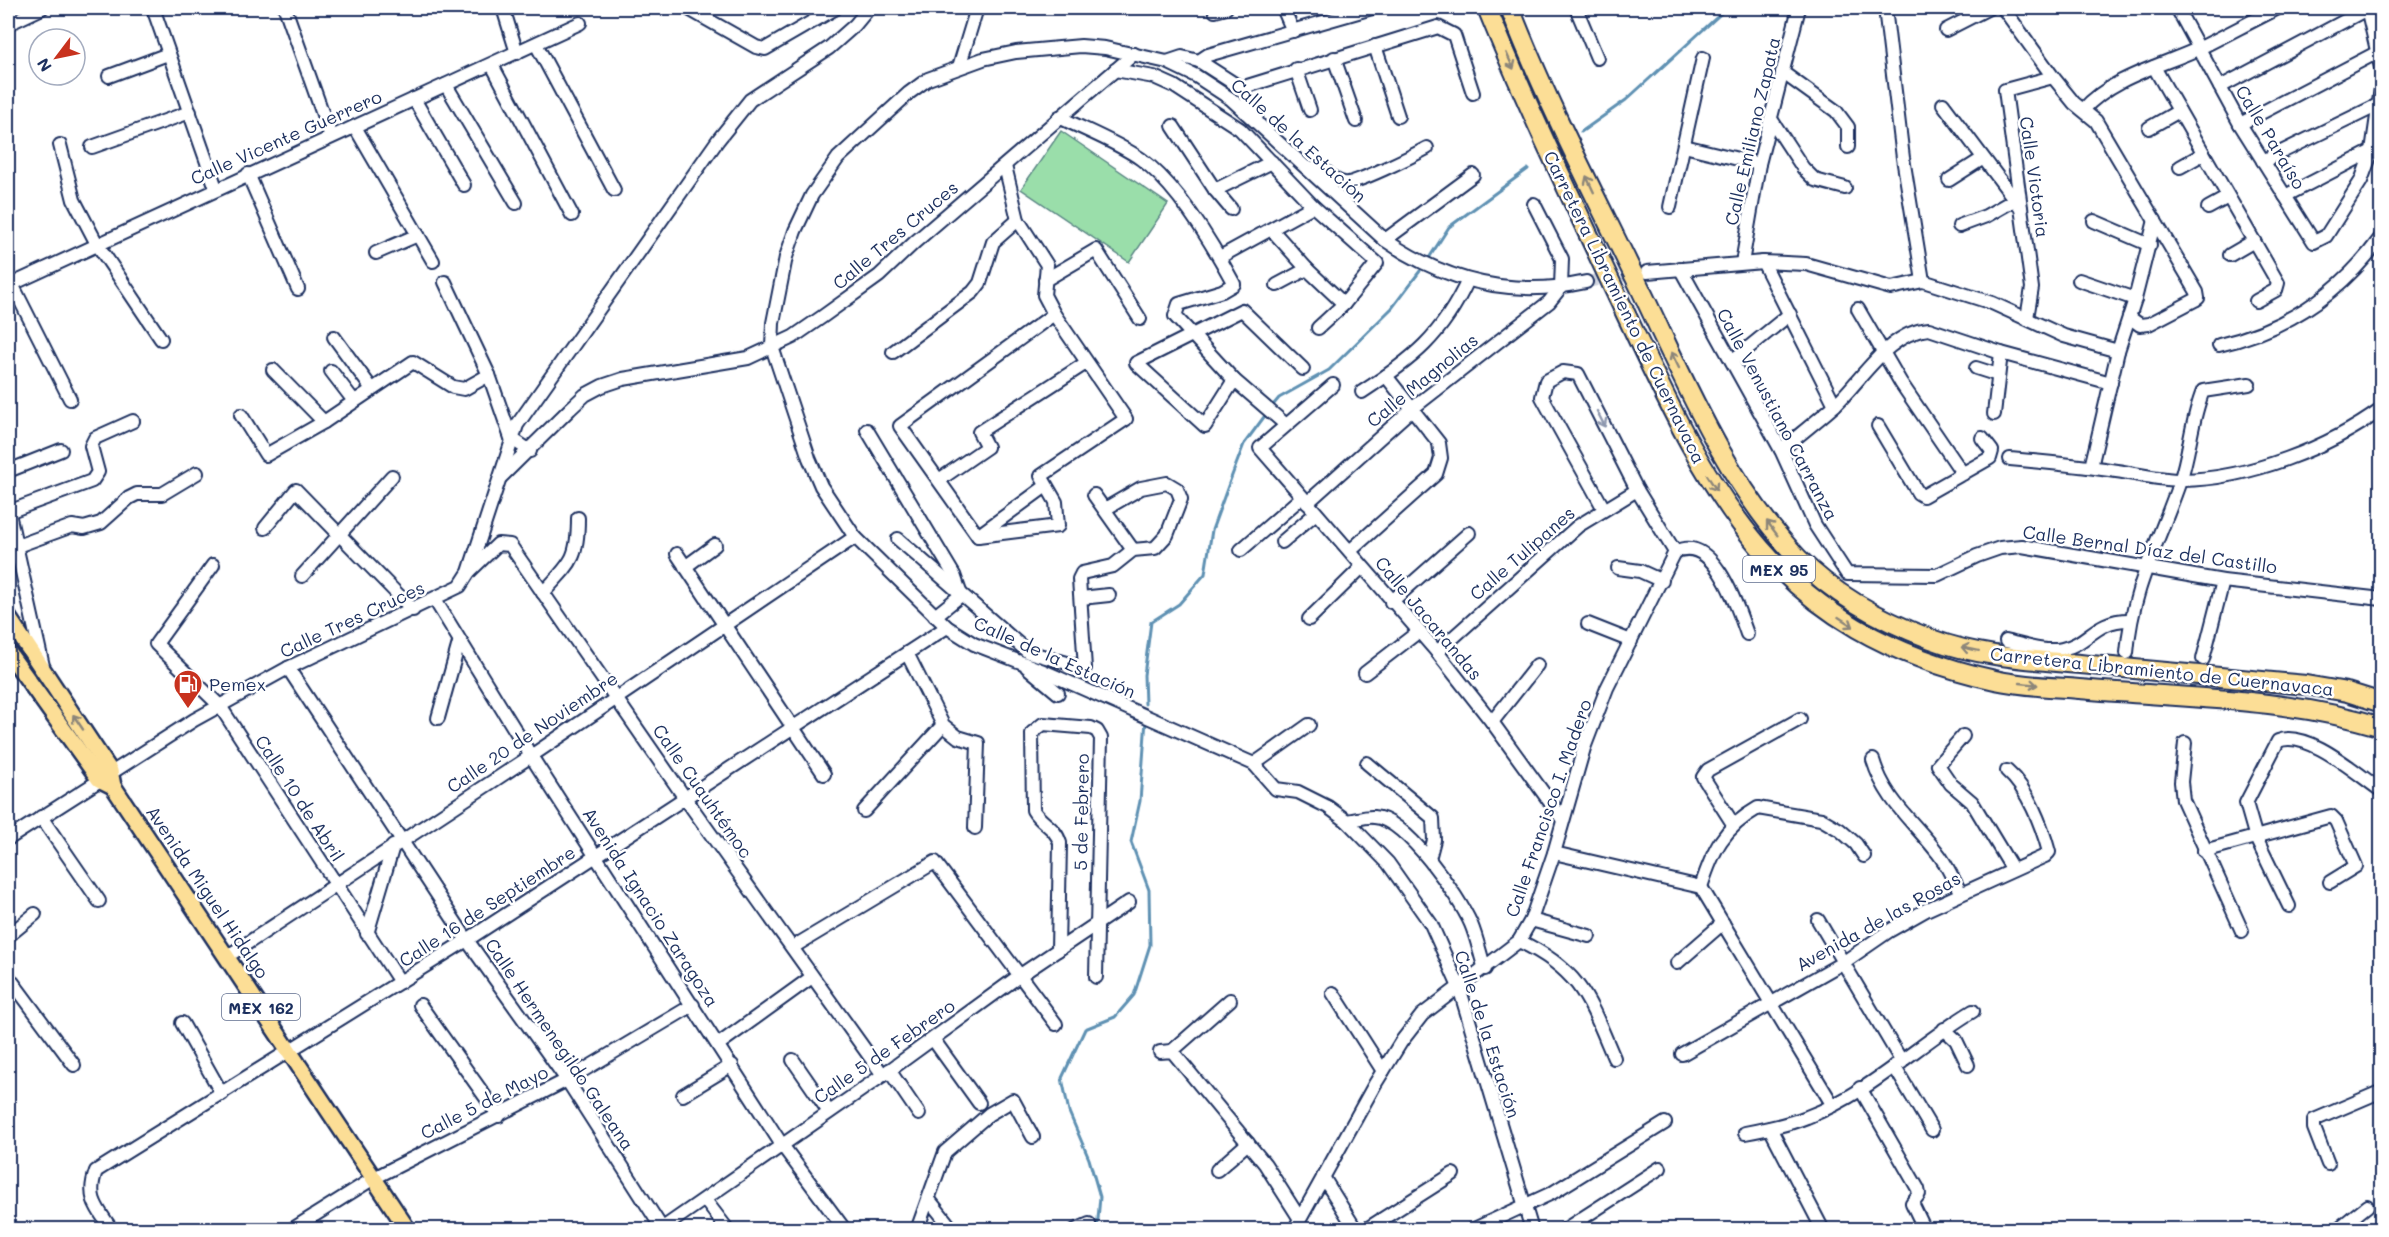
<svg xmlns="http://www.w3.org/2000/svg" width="2389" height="1237" font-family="Mali,sans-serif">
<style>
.green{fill:#9adeaa;stroke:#5a8684;stroke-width:1.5}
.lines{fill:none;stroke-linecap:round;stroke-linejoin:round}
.stream{stroke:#5e91b3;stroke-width:3}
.minor-tunnel{stroke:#d1d5df;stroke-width:12;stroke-dasharray:12 6;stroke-linecap:butt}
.minor-casing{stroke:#1b2f5e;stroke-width:16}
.major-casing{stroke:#1b2f5e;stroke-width:20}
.highway-casing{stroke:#1b2f5e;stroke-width:22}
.minor{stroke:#fff;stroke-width:12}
.major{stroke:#fcde96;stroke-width:15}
.highway{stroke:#fcde96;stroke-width:18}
.oneway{stroke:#8c867a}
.oneway2{stroke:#8d97ae}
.labels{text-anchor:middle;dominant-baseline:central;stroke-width:5;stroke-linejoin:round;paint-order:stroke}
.shield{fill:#fff;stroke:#5f6d8e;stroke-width:1.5}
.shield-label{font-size:16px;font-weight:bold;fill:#1b2f5e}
.street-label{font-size:18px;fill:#1b2f5e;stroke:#fff}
.poi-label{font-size:18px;fill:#1b2f5e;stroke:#fff;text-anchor:start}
</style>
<rect width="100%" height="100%" fill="#fff"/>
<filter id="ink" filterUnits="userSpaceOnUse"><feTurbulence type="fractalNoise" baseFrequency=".0167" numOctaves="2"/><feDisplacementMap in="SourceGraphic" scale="12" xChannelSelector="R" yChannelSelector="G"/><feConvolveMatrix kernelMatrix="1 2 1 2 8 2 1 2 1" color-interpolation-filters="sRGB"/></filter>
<g filter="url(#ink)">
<!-- green -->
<path class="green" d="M1061,131l107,73 -39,58 -108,-73z"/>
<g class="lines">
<!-- stream -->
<g class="stream">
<path d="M1581,132l45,-32 101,-92"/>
<path d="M1429,258l20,-31 79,-58"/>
<path d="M1274,404l5,-6 50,-28 63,-62 28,-37"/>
<path d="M1145,704l-1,-29 7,-53 28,-18 26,-30 7,-44 16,-44 16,-42 20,-27"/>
<path d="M1097,1230l3,-33 -11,-38 -20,-47 -7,-34 23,-49 30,-12 19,-22 16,-50 -1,-55 -18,-48 9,-41 6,-81"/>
</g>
<!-- minor-tunnel -->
<path class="minor-tunnel" d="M1586,282l52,-9"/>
<!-- minor casing -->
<g class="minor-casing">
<g id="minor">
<path d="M153,8l63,180"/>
<path d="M285,8l46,129"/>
<path d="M503,8l14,45"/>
<path d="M687,8l69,39 9,2 71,-41"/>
<path d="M1283,8l10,23"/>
<path d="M1576,8l21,50"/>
<path d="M1885,8l18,150 20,123"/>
<path d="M2003,8l50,69 21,26 22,18 101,171 1,6 -3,2 -46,24 -9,1 -11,-8"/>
<path d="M2177,8l63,116 74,118 12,-6 35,-55 11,-30 10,-70"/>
<path d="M2367,8l15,64"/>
<path d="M1215,11l11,-3"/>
<path d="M8,24l34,-16"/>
<path d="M1946,30l43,-22"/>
<path d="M536,44l78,146"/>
<path d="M1375,46l23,70"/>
<path d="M1334,58l22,63"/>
<path d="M1199,61l9,-6 164,-47"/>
<path d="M1167,62l15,-5 17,4 42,27 14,24 2,10"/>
<path d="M492,65l80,150"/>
<path d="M959,67l18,-59"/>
<path d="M2154,67l124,216 -2,7 -20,11"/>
<path d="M1296,69l14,41"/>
<path d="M1115,70l39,7 20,9 66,43 73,77 64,57 -33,41 -26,24"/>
<path d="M1782,72l54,39 12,16v20"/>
<path d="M109,76l59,-22"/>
<path d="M446,85l70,118"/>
<path d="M2220,87l147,-78"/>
<path d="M1241,88l197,-61 16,8 19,58"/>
<path d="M414,99l50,86"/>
<path d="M1943,104l78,104"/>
<path d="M2083,110c29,-33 78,-44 117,-62 26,-13 52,-27 78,-40"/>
<path d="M1059,117c26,13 58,25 82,42 36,26 72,86 93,125l-12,7 -43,13 -4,12 59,64 51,44"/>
<path d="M1771,119l32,49 12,12 30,8"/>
<path d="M2240,124l138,-72"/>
<path d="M1173,126l42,64 16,19"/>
<path d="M355,127l78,134"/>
<path d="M2149,128l30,-17"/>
<path d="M60,145l14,55 23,44 64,95"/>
<path d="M1684,146l75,18"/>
<path d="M92,147l98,-35"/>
<path d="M2263,161l119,-58"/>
<path d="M2180,167l23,-13"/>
<path d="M1307,168c22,-4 20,12 37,15 10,2 70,-28 83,-35"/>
<path d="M248,174l50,115"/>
<path d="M1949,180l33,-21"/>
<path d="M1215,190l57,-28"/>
<path d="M2285,196l87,-45"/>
<path d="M1670,207l33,-149"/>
<path d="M2208,208l20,-11"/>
<path d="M2094,221l56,24"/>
<path d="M1959,226l27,-10 28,-16"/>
<path d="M1272,230l35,39 37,35"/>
<path d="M1385,240l88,-65"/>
<path d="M376,253l42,-18"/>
<path d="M2230,255l24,-14"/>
<path d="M1220,257l93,-51"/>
<path d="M1763,262l72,143"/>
<path d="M1742,263l17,-99 40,-156"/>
<path d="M1680,268l101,182 34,75 32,49 90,1 40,-19 23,-8 22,-2 201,35 159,18"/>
<path d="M1647,272l116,-10 43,2 85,24 32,-7 69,22 72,33 54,15"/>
<path d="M1045,280l51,-30 44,69"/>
<path d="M2079,280l56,19"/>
<path d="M445,282l44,93 22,63 19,13"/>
<path d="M12,284l58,115"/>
<path d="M1277,285l30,-16"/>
<path d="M8,286l572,-263"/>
<path d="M1858,309l43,74 62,91"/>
<path d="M2027,318l5,-30 -27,-198 48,-13"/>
<path d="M334,337l38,52"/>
<path d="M2219,345c69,-16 122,-52 163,-109"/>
<path d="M893,352l80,-60 7,-9 13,-41 25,-22"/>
<path d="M1732,361l58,-47"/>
<path d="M1976,368l22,7"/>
<path d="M273,370l51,52"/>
<path d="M331,371l23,30"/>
<path d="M1234,380l-29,46 -69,-63 106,-53 61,59"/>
<path d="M1333,385l-73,63 177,204 55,70 71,98"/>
<path d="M1362,392c51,-33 80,-56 106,-112"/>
<path d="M1994,414l7,-61"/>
<path d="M241,415l25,40 58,-33 89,-60 40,25 11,2 25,-14"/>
<path d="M1878,426l40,67 5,3 67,-38 2,-7 -10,-13"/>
<path d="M867,430l87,145 7,20 -26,21"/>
<path d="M1781,450c18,-15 36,-29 53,-44 28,-26 54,-74 95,-77l72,24 110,30"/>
<path d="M2010,459c34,3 67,6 100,11 23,3 49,10 72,10 66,-1 147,-32 200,-71"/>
<path d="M2091,467l27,-116 17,-52 20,-79"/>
<path d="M8,471l53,-21"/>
<path d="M501,477l69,-68 15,-14 17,-9 21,-7 125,-21 45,-21 29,-20 57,-41 36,-34 219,-188"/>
<path d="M939,480l48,-33 -8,-15 107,-69"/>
<path d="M1094,495l39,55"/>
<path d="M1307,503l106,-95 136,-106 12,-15 1,-28 -28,-55"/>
<path d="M8,509l35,157"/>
<path d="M1604,509l-62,-112 4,-16 17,-9 15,2 59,116 38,62"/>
<path d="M8,512l84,-31 6,-9 -7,-26 4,-8 38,-17"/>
<path d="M265,528l31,-38 117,120"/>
<path d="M979,535l67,-49"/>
<path d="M978,536l80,-10 -2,-24 -15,-26 85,-57 -72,-105 -10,-19 3,-30 -29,-45 -13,-54"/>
<path d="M978,536l-78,-110 154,-112"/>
<path d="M898,539l130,113 57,16 -6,-89 3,-6 31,-7 20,-16 22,-2 12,-13 14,-36 -4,-10 -10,-6 -26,5 -36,21"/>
<path d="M1282,542l34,-29"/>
<path d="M17,546l55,-20 12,2 17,-5 28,-25 8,-4h25l35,-21"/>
<path d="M1241,550l61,-53"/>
<path d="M1350,551l86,-77 5,-16 -2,-15 -53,-67"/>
<path d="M1675,552c39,-20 63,57 72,82"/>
<path d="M677,554l147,220"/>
<path d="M213,565l-57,79 64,62 180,276"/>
<path d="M685,567l30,-22"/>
<path d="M1618,568l22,3 22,10"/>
<path d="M470,571l28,-27 12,1 175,253 198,277"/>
<path d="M302,576l90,-100"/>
<path d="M543,593c27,-30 35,-32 35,-75"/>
<path d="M1081,598l28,-3"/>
<path d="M435,600l96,156 251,389 63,85"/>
<path d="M1391,602l78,-69"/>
<path d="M1309,619l53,-52"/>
<path d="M1588,624l43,17"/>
<path d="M2006,641c17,4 39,12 56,8 28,-6 32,-29 67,-29"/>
<path d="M1437,652l141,-126 59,-36"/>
<path d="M907,653l36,72 15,12 20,6 -3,85"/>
<path d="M2127,653c5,-66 32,-111 53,-172 10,-29 11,-61 23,-90l46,-7"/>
<path d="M2203,659l20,-78"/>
<path d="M1027,667l31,26"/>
<path d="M288,668l179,272 100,140 96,150"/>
<path d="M1365,673l53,-41"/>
<path d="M438,718l21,-75"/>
<path d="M1492,722l45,-57"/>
<path d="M1963,736l-25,29 13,19 21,18 41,68"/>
<path d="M2185,743l-4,39 2,18 59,131"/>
<path d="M1873,760c12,40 39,60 64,92 10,12 16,28 24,41"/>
<path d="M1367,763l66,55 1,22 -5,19"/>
<path d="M1254,764l55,-39"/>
<path d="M864,811l79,-86"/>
<path d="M41,817l58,84"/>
<path d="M1347,821c8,-1 19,-5 27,-4 32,1 85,80 97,107 6,14 9,30 14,45"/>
<path d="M1733,824l-30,-47 5,-7 92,-51"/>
<path d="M8,839l186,-119 94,-52 172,-82 9,-14 48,-147 201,-285 32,-40 79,-52 26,-23 14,-17"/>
<path d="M2204,851l127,-35 5,5 20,45 -26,16"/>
<path d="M1554,853l147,34 131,217"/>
<path d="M1701,887c12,-37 22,-59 57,-79l63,11 19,11 16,14 8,12"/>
<path d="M2289,906l-33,-68 -10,-35 32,-62c30,-12 80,34 104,50"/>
<path d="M1531,920l58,16"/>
<path d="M1818,920l84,142"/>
<path d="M367,934l26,-88"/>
<path d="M8,936l27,-22"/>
<path d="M1519,941c62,29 70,59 95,117"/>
<path d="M793,947l142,-85 121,162"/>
<path d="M1058,950l2,-107c-5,-17 -19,-19 -27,-33l-1,-77 11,-9 48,4 6,3 4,7 -5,239"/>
<path d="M228,956l303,-200 324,-219"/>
<path d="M1677,963l46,-40"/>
<path d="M8,976l66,89"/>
<path d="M1333,993l50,78"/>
<path d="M420,1005l79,111"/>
<path d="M182,1023l40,71"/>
<path d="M1944,1029l12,11 12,25"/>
<path d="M933,1039l46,64"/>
<path d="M719,1044l93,-67"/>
<path d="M1172,1051l58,-51"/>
<path d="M1160,1052l12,-1 93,113 35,55"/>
<path d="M1682,1054l162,-92 45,-31 37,-21 119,-54 4,-4c-7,-26 -21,-63 -42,-81"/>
<path d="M793,1060l36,52"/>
<path d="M1894,1066l38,64"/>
<path d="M889,1070l30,44"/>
<path d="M1860,1088l58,101 1,5 -7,9 13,27"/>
<path d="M683,1095l49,-30"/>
<path d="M1770,1128l53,102"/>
<path d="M1745,1133c21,-4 42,-8 62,-16 62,-23 111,-73 166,-106"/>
<path d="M2328,1164l-14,-36v-8l68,-29"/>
<path d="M1217,1170l31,-27"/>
<path d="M1323,1177l33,53"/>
<path d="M705,1200l23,30"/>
<path d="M930,1201l23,29"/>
<path d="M2352,1218l9,12"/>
<path d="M2338,1229l29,-23"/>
<path d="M112,1230c-15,-22 -26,-32 -16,-59l371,-231 480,-313"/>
<path d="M291,1230l83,-52 193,-98 126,-75"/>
<path d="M660,1230l223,-155 136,-99 110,-74"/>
<path d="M917,1230l28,-78 44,-38 24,-14 20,37"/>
<path d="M1075,1230l14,-6"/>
<path d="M1294,1230l81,-146 26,-42 21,-27 97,-74 12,-21 23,-67 30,-105 23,-60 68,-136"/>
<path d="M1365,1230l88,-56"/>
<path d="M1472,1230l80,-37 113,-70"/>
<path d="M1532,1230l-73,-243 -28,-63 -43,-61 -41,-42 -19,-14 -30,-15 -22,-3 -22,-25 -213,-94 -67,-26 -27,-17 -92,-90 -34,-51 -12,-28 -37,-111 1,-24 13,-66 9,-26 17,-36 26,-37 71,-65 19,-14 55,-20 33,-7 65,-6 24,2 62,14 29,14 35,23 154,141c61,42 128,58 201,42"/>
<path d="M1564,1230l96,-62"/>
</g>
</g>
<!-- major casing -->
<g class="major-casing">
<g id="major">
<path d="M8,617l102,154 3,15 295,444"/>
<path d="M8,652l91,127 14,7"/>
</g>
</g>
<!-- highway casing -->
<g class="highway-casing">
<g id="highway">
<path d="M1487,8c38,94 83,187 126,279 93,196 149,341 382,393 31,7 64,7 96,10 97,8 196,8 291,37"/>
<path d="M1510,8c37,95 85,187 130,280 45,93 85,193 158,270 36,37 85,63 133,81 50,19 108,21 160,26 72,7 143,13 215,20l41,7 35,11"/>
</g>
</g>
<!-- minor -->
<use href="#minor" class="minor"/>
<!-- major -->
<use href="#major" class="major"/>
<!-- highway -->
<use href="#highway" class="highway"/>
</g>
<!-- one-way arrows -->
<defs><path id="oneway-shaft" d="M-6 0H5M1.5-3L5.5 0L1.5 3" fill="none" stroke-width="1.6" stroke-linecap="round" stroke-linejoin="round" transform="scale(1.5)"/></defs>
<g class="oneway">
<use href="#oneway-shaft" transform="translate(1510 61) rotate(66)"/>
<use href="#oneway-shaft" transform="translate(1590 184) rotate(-115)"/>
<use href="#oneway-shaft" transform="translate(1675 360) rotate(-116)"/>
<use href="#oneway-shaft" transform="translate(1712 483) rotate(58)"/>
<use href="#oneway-shaft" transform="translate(1772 528) rotate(-127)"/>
<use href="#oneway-shaft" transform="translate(1846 622) rotate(33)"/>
<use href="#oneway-shaft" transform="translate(1970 649) rotate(-168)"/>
<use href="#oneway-shaft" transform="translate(2029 684) rotate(6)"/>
<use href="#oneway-shaft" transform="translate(78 722) rotate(-124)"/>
</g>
<use class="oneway2" href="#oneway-shaft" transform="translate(1601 419) rotate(63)"/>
</g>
<!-- icons -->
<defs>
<g id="fuel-pin" transform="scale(1.5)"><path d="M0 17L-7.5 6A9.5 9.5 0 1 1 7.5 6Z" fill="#c8321e" stroke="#fff"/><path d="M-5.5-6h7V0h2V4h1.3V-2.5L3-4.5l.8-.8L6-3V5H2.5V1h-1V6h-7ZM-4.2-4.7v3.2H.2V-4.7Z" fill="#fff"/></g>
</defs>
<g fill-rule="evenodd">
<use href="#fuel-pin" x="188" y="684"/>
</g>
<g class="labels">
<!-- shield labels -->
<g class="shield">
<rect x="1743" y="556" width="72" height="26" rx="4.5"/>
<rect x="222" y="994" width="78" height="26" rx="4.5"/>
</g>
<g class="shield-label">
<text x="1779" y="569">MEX 95</text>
<text x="261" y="1007">MEX 162</text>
</g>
<!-- street labels -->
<g class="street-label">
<text transform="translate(1752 131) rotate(-77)">Calle Emiliano Zapata</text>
<text transform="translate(286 137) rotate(-24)">Calle Vicente Guerrero</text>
<text transform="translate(2271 137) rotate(59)">Calle Paraíso</text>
<text transform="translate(1299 140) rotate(42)">Calle de la Estación</text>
<text transform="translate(2035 177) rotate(82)">Calle Victoria</text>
<text transform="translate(895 235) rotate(-40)">Calle Tres Cruces</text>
<text transform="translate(1625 307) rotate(64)">Carretera Libramiento de Cuernavaca</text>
<text transform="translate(1422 380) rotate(-39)">Calle Magnolias</text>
<text transform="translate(1778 414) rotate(62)">Calle Venustiano Carranza</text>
<text transform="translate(2150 549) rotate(8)">Calle Bernal Díaz del Castillo</text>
<text transform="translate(1522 553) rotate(-41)">Calle Tulipanes</text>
<text transform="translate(1429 618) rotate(50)">Calle Jacarandas</text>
<text transform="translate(352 619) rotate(-25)">Calle Tres Cruces</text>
<text transform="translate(1055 657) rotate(24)">Calle de la Estación</text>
<text transform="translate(2162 671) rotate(6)">Carretera Libramiento de Cuernavaca</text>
<text transform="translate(532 732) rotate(-34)">Calle 20 de Noviembre</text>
<text transform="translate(703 791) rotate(55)">Calle Cuauhtémoc</text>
<text transform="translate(300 798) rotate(57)">Calle 10 de Abril</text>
<text transform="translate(1548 808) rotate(-71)">Calle Francisco I. Madero</text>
<text transform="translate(1081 812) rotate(-89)">5 de Febrero</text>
<text transform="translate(208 892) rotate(56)">Avenida Miguel Hidalgo</text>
<text transform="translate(487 906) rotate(-33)">Calle 16 de Septiembre</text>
<text transform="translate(651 907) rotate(57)">Avenida Ignacio Zaragoza</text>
<text transform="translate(1878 921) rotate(-29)">Avenida de las Rosas</text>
<text transform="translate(1488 1034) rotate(72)">Calle de la Estación</text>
<text transform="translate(560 1044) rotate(56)">Calle Hermenegildo Galeana</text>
<text transform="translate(884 1051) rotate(-35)">Calle 5 de Febrero</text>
<text transform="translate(484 1102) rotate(-27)">Calle 5 de Mayo</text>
</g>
<!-- poi labels -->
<g class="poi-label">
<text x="209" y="684">Pemex</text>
</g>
</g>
<!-- margin -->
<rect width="2389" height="1237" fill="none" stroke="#fff" stroke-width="30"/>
<rect x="15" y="15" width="2359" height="1207" fill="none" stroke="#1b2f5e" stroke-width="2" filter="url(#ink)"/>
<!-- north arrow -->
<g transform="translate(57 57) rotate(238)"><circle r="28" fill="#ffffff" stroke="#a4acbf" stroke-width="1.5"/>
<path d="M0-4.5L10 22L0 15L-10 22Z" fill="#c8321e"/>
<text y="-9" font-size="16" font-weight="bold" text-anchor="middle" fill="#1b2f5e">N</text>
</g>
</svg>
